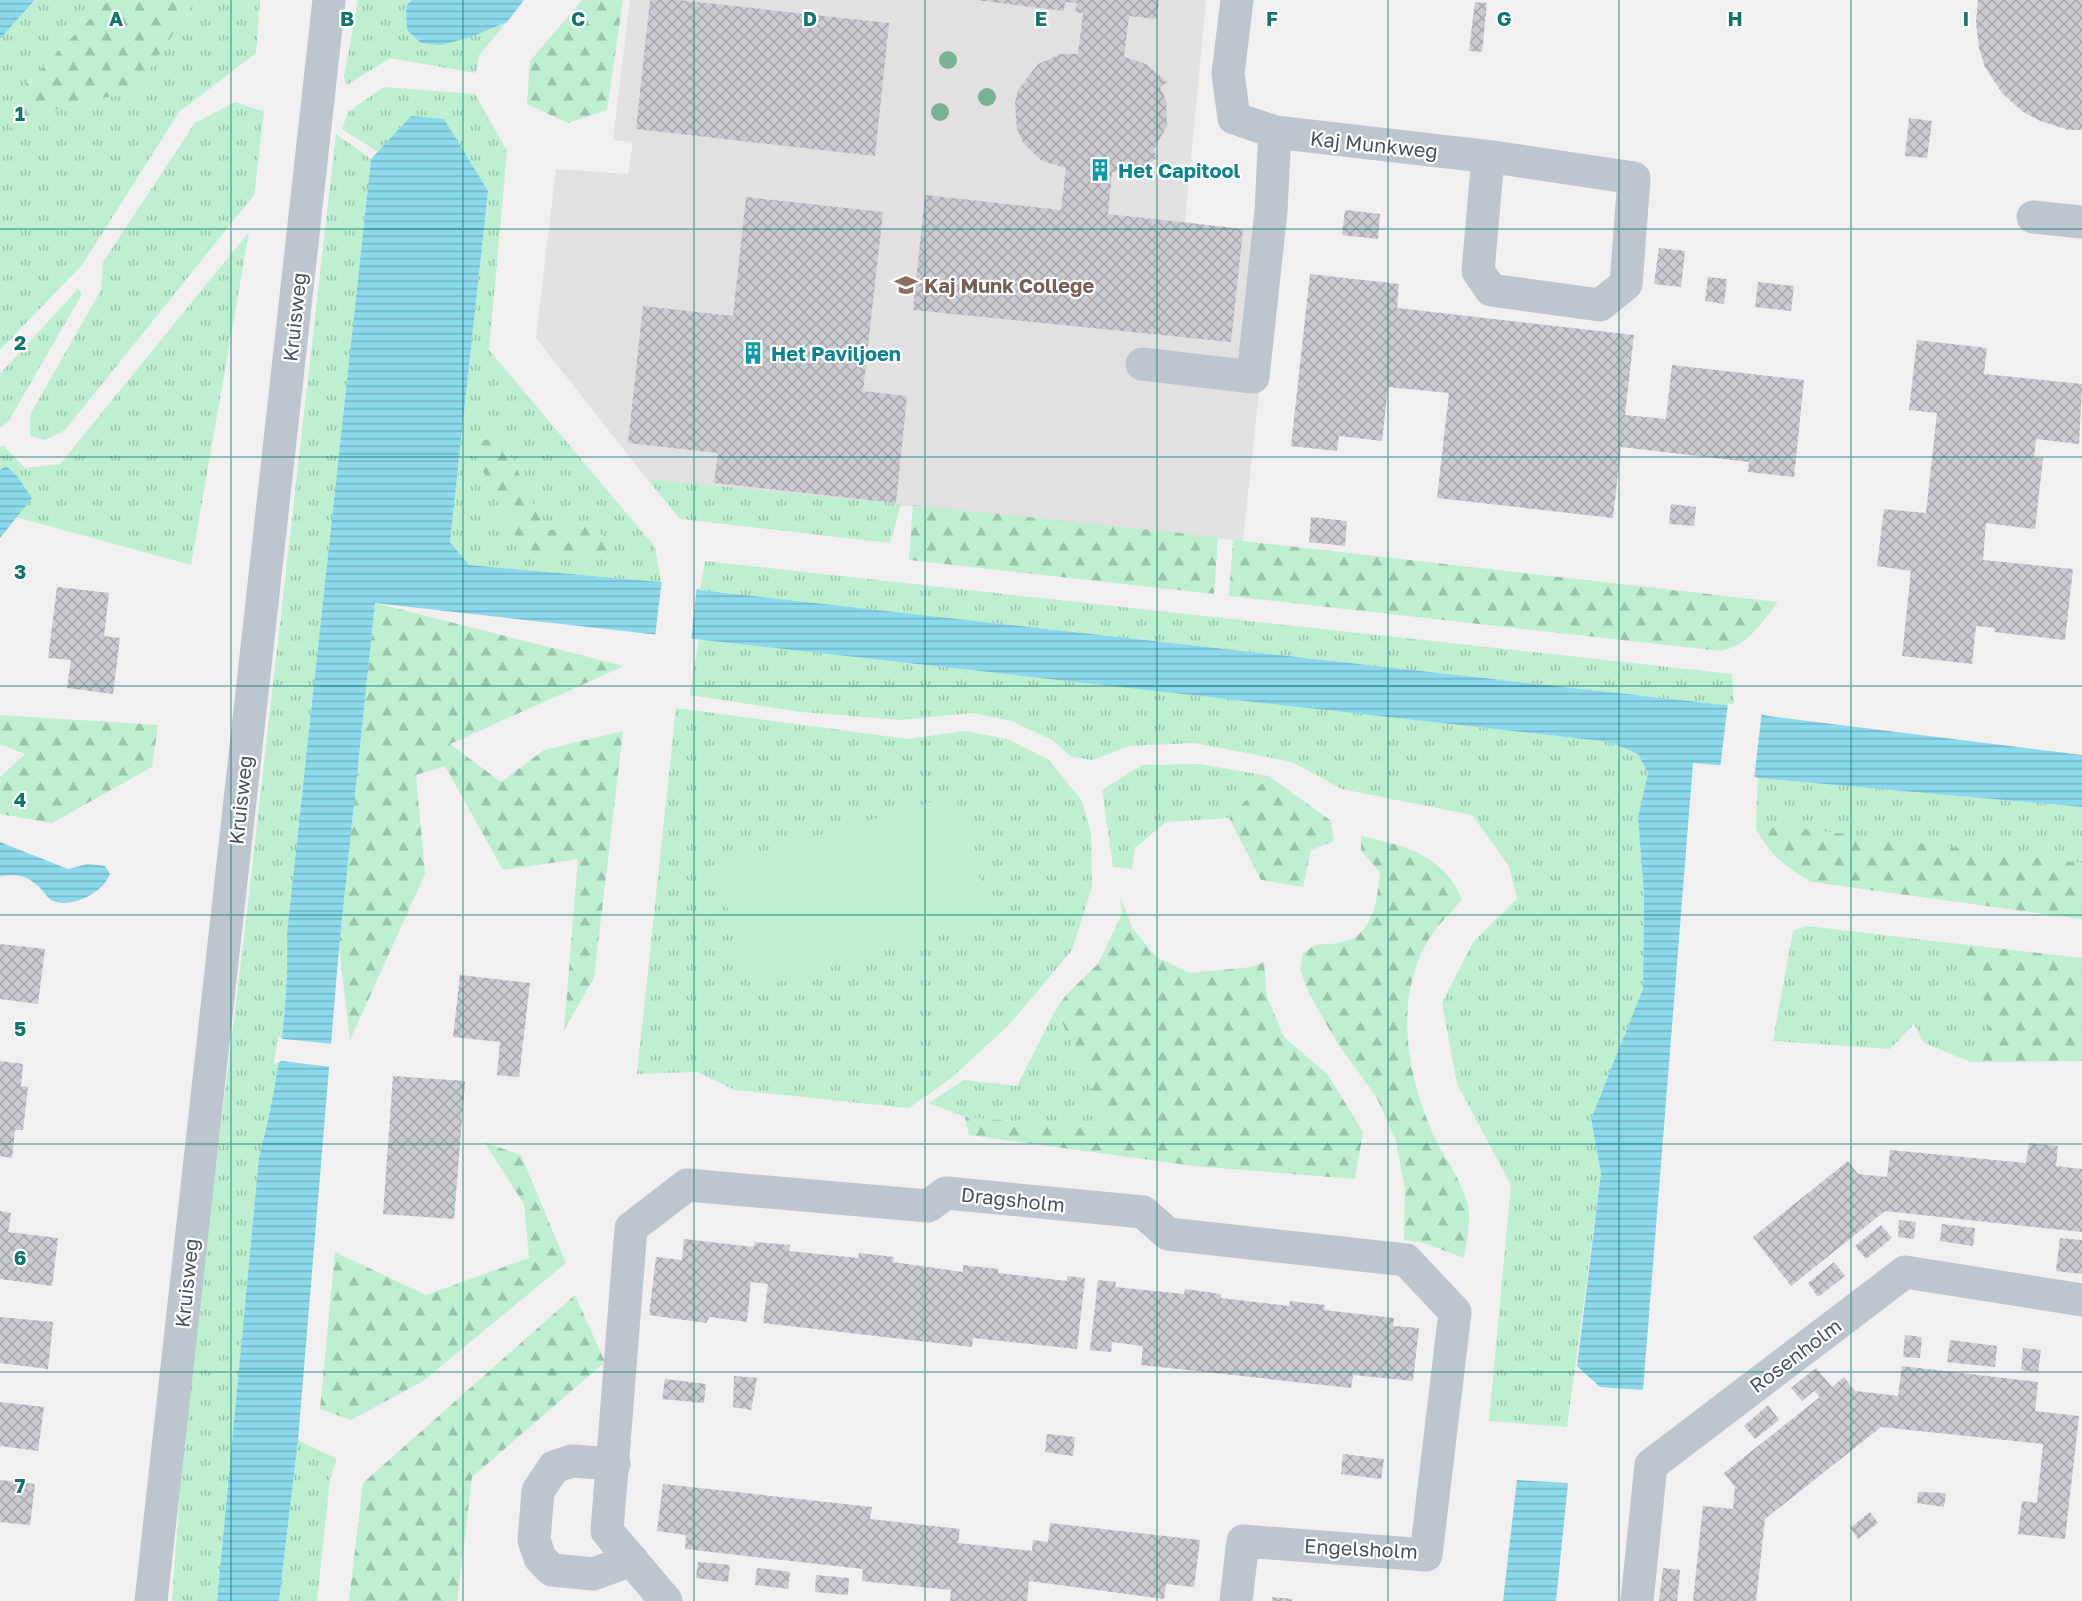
<svg xmlns="http://www.w3.org/2000/svg" width="2082" height="1601" font-family="'Golos Text',sans-serif">
<style>
.education{fill:#e2e0e1}
.grass{fill:url(#grass-tufts)}
.forest{fill:url(#forest-firs)}
.pitch{fill:#bdefd0}
.water{fill:url(#water-rules)}
.pier{fill:#f1efef}
.building{fill:url(#building-cross-hatch)}
.lines{fill:none;stroke-linecap:round;stroke-linejoin:round}
.minor{stroke:#bdc6ce;stroke-width:33}
.tree{fill:#79b194}
.grid{fill:none;stroke:#0f766e;stroke-width:1.5;stroke-opacity:0.55}
.labels{text-anchor:middle;dominant-baseline:central;stroke-width:4.5;stroke-linejoin:round;paint-order:stroke}
.street-label{font-size:20px;fill:#47525c;stroke:#fff}
.culture-label{font-size:20px;font-weight:bold;fill:#0d838f;stroke:#fff;text-anchor:start}
.education-label{font-size:20px;font-weight:bold;fill:#785e54;stroke:#fff;text-anchor:start}
.grid-label{font-size:20px;text-anchor:middle;font-weight:bold;fill:#0f766e;stroke:#fff;stroke-width:4.5;stroke-linejoin:round;paint-order:stroke}
</style>
<defs>
<pattern id="grass-tufts" width="24" height="20" patternUnits="userSpaceOnUse" patternTransform="scale(1.5)"><rect width="24" height="20" fill="#bdefd0"/><path d="M3 7l-1-3M5 7V3M7 7l1-3M15 17l-1-3M17 17v-4M19 17l1-3" fill="none" stroke="#9bc4ac"/></pattern>
<pattern id="forest-firs" width="22" height="20" patternUnits="userSpaceOnUse" patternTransform="scale(1.5)"><rect width="22" height="20" fill="#bdefd0"/><path d="M5 1l3.5 6h-7zM16 11l3.5 6h-7z" fill="#9bc4ac"/></pattern>
<pattern id="water-rules" width="6" height="5" patternUnits="userSpaceOnUse" patternTransform="scale(1.5)"><rect width="6" height="5" fill="#8bd9eb"/><path d="M0 2.5h6" fill="none" stroke="#73b3c2"/></pattern>
<pattern id="building-cross-hatch" width="8" height="8" patternUnits="userSpaceOnUse" patternTransform="scale(1.5)"><rect width="8" height="8" fill="#c9cbd1"/><path d="M0 0l8 8M0 8l8-8" fill="none" stroke="#a5a7ad"/></pattern>
</defs>
<rect width="100%" height="100%" fill="#f1efef"/>
<!-- education -->
<path class="education" d="M630,0h576l-21,222 91,11 -33,308 -596,-62 -111,-141 20,-169 72,5 5,-32 -20,-2z"/>
<!-- grass -->
<g class="grass">
<path d="M36,0h73l-85,86 -15,49 54,-29 71,-14 62,-92h64l-4,53 -77,59 -97,153 -82,85v-311z"/>
<path d="M358,0h54l-6,6 15,37c31,3 57,-9 86,-21l-28,33 -3,18 -86,-15 -43,27 -3,-8z"/>
<path d="M384,87l91,7 32,57 -18,199 166,197 6,35 -192,-17 -19,-23 38,-351 -77,-75 -33,36 -36,-23 6,-17z"/>
<path d="M235,102l29,10 -10,83 -189,235 -20,10 -15,-4v-21l71,-125 2,-28 92,-139z"/>
<path d="M336,134l35,25 -84,774c2,75 -9,152 -28,224l-42,444h-45l14,-192 60,-488z"/>
<path d="M249,232l-58,333 -175,-48 16,-19 -26,-32 -6,4v-22l3,-3 22,23 35,-4z"/>
<path d="M78,289l4,5 -74,128 -8,5v-53z"/>
<path d="M647,479l254,25 -11,39 -210,-24z"/>
<path d="M705,561l1027,113 2,32 -1034,-116z"/>
<path d="M699,639l911,103 29,12 9,19 -10,44 6,79 -1,93 -52,130 10,54 -34,254 -78,-6 22,-236 -54,-101 -15,-81 31,-61 44,-43 -8,-33 -37,-51 -130,-26 -50,-27 -97,-19 -66,3 -36,14 -21,-3 -20,-17 -40,-19 -40,-8 -71,7 -100,-8 -111,-17z"/>
<path d="M676,708l232,31 57,-8 42,8 42,21 33,41 9,32 1,54 -20,63 -64,76 -57,52 -42,30 -174,-18 -38,-18 -60,2z"/>
<path d="M1199,764l70,12 -40,42 -63,4 -31,26 -3,21 -19,-2 -11,-77 40,-25z"/>
<path d="M1758,778l324,29v56l-254,-30 -72,-4z"/>
<path d="M1807,926l144,17 43,74 -23,45 -47,-19 -10,-19 -24,25 -117,-8 20,-110z"/>
<path d="M1056,1009l54,120 -145,-12 -36,-14 35,-23 53,6z"/>
<path d="M298,1440l39,19 -7,20 -13,122h-38z"/>
</g>
<!-- forest -->
<g class="forest">
<path d="M109,0h87l-62,92 -71,14 -54,30 15,-50z"/>
<path d="M582,0h41l-16,110 -39,13 -41,-19 3,-43z"/>
<path d="M501,435l45,96 45,-9 28,33 -96,-5 -53,-105z"/>
<path d="M913,505l305,32 -4,57 -305,-34z"/>
<path d="M1233,539l10,2 535,61c-16,20 -30,44 -57,49l-492,-55z"/>
<path d="M375,603l249,63 -174,78 51,38 43,-32 79,-19 -29,247 -30,52 14,-171 -75,11 -58,-104 -29,9 9,99 -75,166 -11,-92z"/>
<path d="M0,715l158,10 -6,42 -100,56 -52,-9v-37l25,-23 -25,-10z"/>
<path d="M1269,776l62,45 3,20 -23,9 -8,37 -42,-7 -32,-62z"/>
<path d="M1779,826l303,37v56l-270,-37c-27,-15 -40,-25 -56,-53z"/>
<path d="M1361,836c45,10 81,18 101,63 -10,13 -24,25 -32,38 -38,62 -23,139 5,201 11,23 32,49 34,75 1,14 -3,31 -5,45l-40,-15 -20,-3 1,-50 -9,-49 -19,-43 -41,-57 -27,-48 -9,-23 3,-17c18,-13 16,-7 35,-10 35,-5 39,-41 42,-71l-19,-21z"/>
<path d="M1120,897l13,32 23,28 34,16 62,-6 12,-5 3,35 17,40 44,38 35,57 -8,47 -161,-13 -225,-31 -4,-18 145,12 -54,-120 11,-15 31,-30 24,-50z"/>
<path d="M1951,943l131,15v103l-111,1 23,-45z"/>
<path d="M484,1142l37,13 45,108 -143,118 -72,39 -31,-11 15,-157 91,43 103,-37 -5,-54z"/>
<path d="M575,1295l30,67 -133,115 -15,124h-108l14,-118z"/>
</g>
<!-- pitch -->
<path class="pitch" d="M955,795l37,124 -240,71 -37,-124z"/>
<!-- water -->
<g class="water">
<path d="M0,0h35l-35,39z"/>
<path d="M412,0h112l-17,22 -36,15 -30,8 -20,-2 -14,-13 -1,-24z"/>
<path d="M411,116l33,3 44,72 -38,351 19,23 192,17 39,8 1034,116 34,10 314,39v52l-324,-29 -29,-12 -36,-3 -50,627 -43,-3 -23,-21 24,-193 -10,-54 52,-130 1,-93 -6,-79 10,-44 -10,-19 -28,-12 -1235,-139 -36,345 -41,492 -19,161h-62l42,-444c19,-72 30,-149 28,-224l84,-774z"/>
<path d="M6,466l11,10 15,22 -32,40v-68z"/>
<path d="M0,842l68,27 20,-5 17,2 5,8c-7,19 -40,36 -59,26 -3,-2 -7,-8 -10,-11 -12,-13 -24,-16 -41,-13z"/>
<path d="M1517,1480l51,3 -12,118h-53z"/>
</g>
<!-- pier -->
<g class="pier">
<path d="M662,579l35,7 -6,55 -36,-4z"/>
<path d="M1728,703l34,8 -8,68 -34,-10z"/>
<path d="M278,1036l5,3 51,5 -2,23 -50,-6 -8,3z"/>
</g>
<!-- building -->
<g class="building">
<path d="M650,0h28l211,23 -14,133 -239,-27z"/>
<path d="M976,0h183l-2,19 -28,-3 -5,41 22,7 21,18 -7,5 6,13 1,26 -14,25 6,6 -19,11 -28,4 -4,42 135,15 -12,113 -318,-32 12,-115 136,15 5,-42 -24,-7 -18,-17 -7,-15 -2,-25 3,-14 20,-26 23,-10h17l5,-41 -8,-1 2,-9 -12,-1 -1,9z"/>
<path d="M1978,0h104v130h-14l-30,-10 -15,-8 -21,-19 -17,-26 -6,-19 -3,-26z"/>
<path d="M1475,2l12,1 -5,49 -13,-1z"/>
<path d="M1909,118l23,3 -5,37 -22,-2z"/>
<path d="M746,197l137,15 -20,179 44,5 -11,107 -182,-20 4,-30 -90,-10 15,-137 90,10z"/>
<path d="M1345,210l35,4 -2,25 -36,-4z"/>
<path d="M1659,248l26,3 -4,36 -27,-3z"/>
<path d="M1310,274l89,10 -2,24 237,27 -9,80 41,4 6,-54 132,15 -10,97 -46,-5 1,-10 -128,-15 -8,71 -176,-20 12,-105 -61,-6 -6,54 -43,-5 -2,15 -46,-5z"/>
<path d="M1708,277l19,2 -3,25 -19,-3z"/>
<path d="M1758,282l36,4 -3,25 -36,-4z"/>
<path d="M1917,340l70,8 -3,26 98,10 -3,60 -43,-5 -2,19h9l-8,71 -49,-6 -3,37 90,9 -8,71 -71,-8 1,-4 -19,-2 -4,38 -70,-8 9,-85 -34,-5 7,-57 42,4 11,-100 -28,-3z"/>
<path d="M1671,504l25,3 -2,19 -25,-2z"/>
<path d="M1311,517l36,4 -2,25 -36,-4z"/>
<path d="M57,587l52,6 -5,43 16,2 -7,56 -46,-6 4,-28 -23,-2z"/>
<path d="M0,944l45,5 -7,55 -38,-5z"/>
<path d="M460,975l70,8 -11,94 -22,-2 3,-33 -47,-5z"/>
<path d="M0,1061l23,3 -2,22 7,1 -5,43h-8l-3,28 -12,-2z"/>
<path d="M393,1076l72,5 -11,138 -71,-5z"/>
<path d="M2029,1143l29,3 -2,20 26,3v63l-197,-21 -94,75 -38,-49 95,-76 10,13 29,3 3,-27 136,13z"/>
<path d="M0,1211l11,2 -3,19 50,6 -6,48 -52,-7z"/>
<path d="M1899,1220l17,2 -2,17 -16,-2z"/>
<path d="M1942,1224l33,4 -2,18 -33,-5z"/>
<path d="M1881,1225l11,13 -26,21 -11,-13z"/>
<path d="M2060,1238l22,2v34l-26,-3z"/>
<path d="M684,1239l70,8 1,-5 35,3 -1,6 69,7 1,-5 35,4 -1,5 70,10v-7l35,4v4l69,8v-5l18,2 -8,71 -104,-11 -1,9 -209,-24 5,-39 -17,-2 -4,40 -37,-5 -4,6 -57,-8 7,-58 26,3z"/>
<path d="M1834,1262l11,14 -27,21 -10,-14z"/>
<path d="M1098,1280l18,2 -1,5 69,7 1,-5 36,5v4l68,8 1,-5 35,4 -1,5 70,8 -1,8 26,2 -6,53 -60,-6 -2,13 -210,-23 2,-19 -31,-4 -1,10 -21,-2z"/>
<path d="M0,1317l53,5 -5,47 -48,-6z"/>
<path d="M1905,1335l17,2 -2,21 -17,-1z"/>
<path d="M1950,1340l47,6 -2,21 -48,-5z"/>
<path d="M2023,1348l18,2 -3,22 -17,-2z"/>
<path d="M1902,1366l136,16 -3,29 44,5 -14,123 -47,-5 4,-33 15,2 6,-59 -162,-17 -116,92 -9,82h-63l10,-95 30,3 2,-22 -11,-14 96,-76 -6,-6 -12,10 -11,-13 25,-20 16,19 12,-10 11,14 43,5z"/>
<path d="M734,1376l23,2 -6,32 -18,-3z"/>
<path d="M665,1379l41,5 -2,19 -42,-4z"/>
<path d="M0,1402l44,5 -6,44 -38,-5z"/>
<path d="M1768,1405l11,15 -24,19 -11,-13z"/>
<path d="M1047,1434l28,3 -2,19 -28,-4z"/>
<path d="M1343,1454l41,5 -3,20 -40,-5z"/>
<path d="M0,1480l35,4 -5,41 -30,-3z"/>
<path d="M663,1484l209,23 -2,12 90,10 -2,14 74,8 1,-11 15,2 2,-19 150,17 -6,47 -28,-3 -2,15 -135,-18 -2,20h-77l1,-11 -89,-9 1,-12 -178,-20 1,-14 -29,-4z"/>
<path d="M1918,1492l28,1 -2,14 -27,-4z"/>
<path d="M1870,1512l8,11 -20,16 -8,-11z"/>
<path d="M698,1562l32,3 -2,17 -32,-4z"/>
<path d="M757,1568l33,4 -2,17 -33,-4z"/>
<path d="M1663,1568l17,2 -3,31h-18z"/>
<path d="M816,1575l33,3 -1,17 -33,-3z"/>
<path d="M1272,1597l20,2v2h-20z"/>
</g>
<g class="lines">
<!-- minor -->
<g class="minor">
<path d="M1237,0l-9,74 6,44 41,14 225,26 134,20 -8,106 -26,21 -109,-15 -13,-19 10,-114"/>
<path d="M2033,217l49,5"/>
<path d="M1142,364l111,13 18,-166 4,-79"/>
<path d="M614,1464l-42,-3 -18,6 -16,24 -4,49 6,18 12,12 41,4 39,-14"/>
<path d="M151,1601l178,-1601"/>
<path d="M666,1601l-59,-70 24,-303 56,-43 241,21 18,-13 197,19 25,22 238,26 49,52 -29,243 -183,-14 -7,60"/>
<path d="M1637,1601l14,-136 254,-193 177,28"/>
</g>
</g>
<!-- trees -->
<g class="tree">
<circle cx="948" cy="60" r="9"/>
<circle cx="987" cy="97" r="9"/>
<circle cx="940" cy="112" r="9"/>
</g>
<!-- grid -->
<path class="grid" d="M231,0v1601M463,0v1601M694,0v1601M925,0v1601M1157,0v1601M1388,0v1601M1619,0v1601M1851,0v1601M0,229h2082M0,457h2082M0,686h2082M0,915h2082M0,1144h2082M0,1372h2082"/>
<!-- icons -->
<defs>
<g id="building-bare" transform="scale(1.8)"><path d="M-4-6H4V6H1V3H-1V6H-4ZM-2.5-4.3h1.7v1.8h-1.7ZM.8-4.3h1.7v1.8H.8ZM-2.5-1h1.7V.8h-1.7ZM.8-1h1.7V.8H.8Z" fill="#0f9aa8" stroke="#fff" stroke-width="2.5" paint-order="stroke"/></g>
<g id="school-bare" transform="scale(1.8)"><path d="M0-5L7-2L0 1L-7-2ZM-4 1L0 2.5L4 1V4Q0 6-4 4Z" fill="#8d6e63" stroke="#fff" stroke-width="2.5" paint-order="stroke"/></g>
</defs>
<g fill-rule="evenodd">
<use href="#building-bare" x="1100" y="170"/>
<use href="#school-bare" x="906" y="285"/>
<use href="#building-bare" x="753" y="353"/>
</g>
<g class="labels">
<!-- street labels -->
<g class="street-label">
<text transform="translate(1374 144) rotate(6)">Kaj Munkweg</text>
<text transform="translate(294 317) rotate(-84)">Kruisweg</text>
<text transform="translate(240 800) rotate(-84)">Kruisweg</text>
<text transform="translate(1013 1199) rotate(6)">Dragsholm</text>
<text transform="translate(186 1283) rotate(-84)">Kruisweg</text>
<text transform="translate(1795 1355) rotate(-37)">Rosenholm</text>
<text transform="translate(1361 1548) rotate(3)">Engelsholm</text>
</g>
<!-- culture labels -->
<g class="culture-label">
<text x="1118" y="170">Het Capitool</text>
<text x="771" y="353">Het Paviljoen</text>
</g>
<!-- education labels -->
<g class="education-label">
<text x="924" y="285">Kaj Munk College</text>
</g>
</g>
<g class="grid-label">
<text x="116" y="26">A</text>
<text x="347" y="26">B</text>
<text x="578" y="26">C</text>
<text x="810" y="26">D</text>
<text x="1041" y="26">E</text>
<text x="1272" y="26">F</text>
<text x="1504" y="26">G</text>
<text x="1735" y="26">H</text>
<text x="1966" y="26">I</text>
<text x="20" y="121">1</text>
<text x="20" y="350">2</text>
<text x="20" y="579">3</text>
<text x="20" y="807">4</text>
<text x="20" y="1036">5</text>
<text x="20" y="1265">6</text>
<text x="20" y="1493">7</text>
</g>
</svg>
